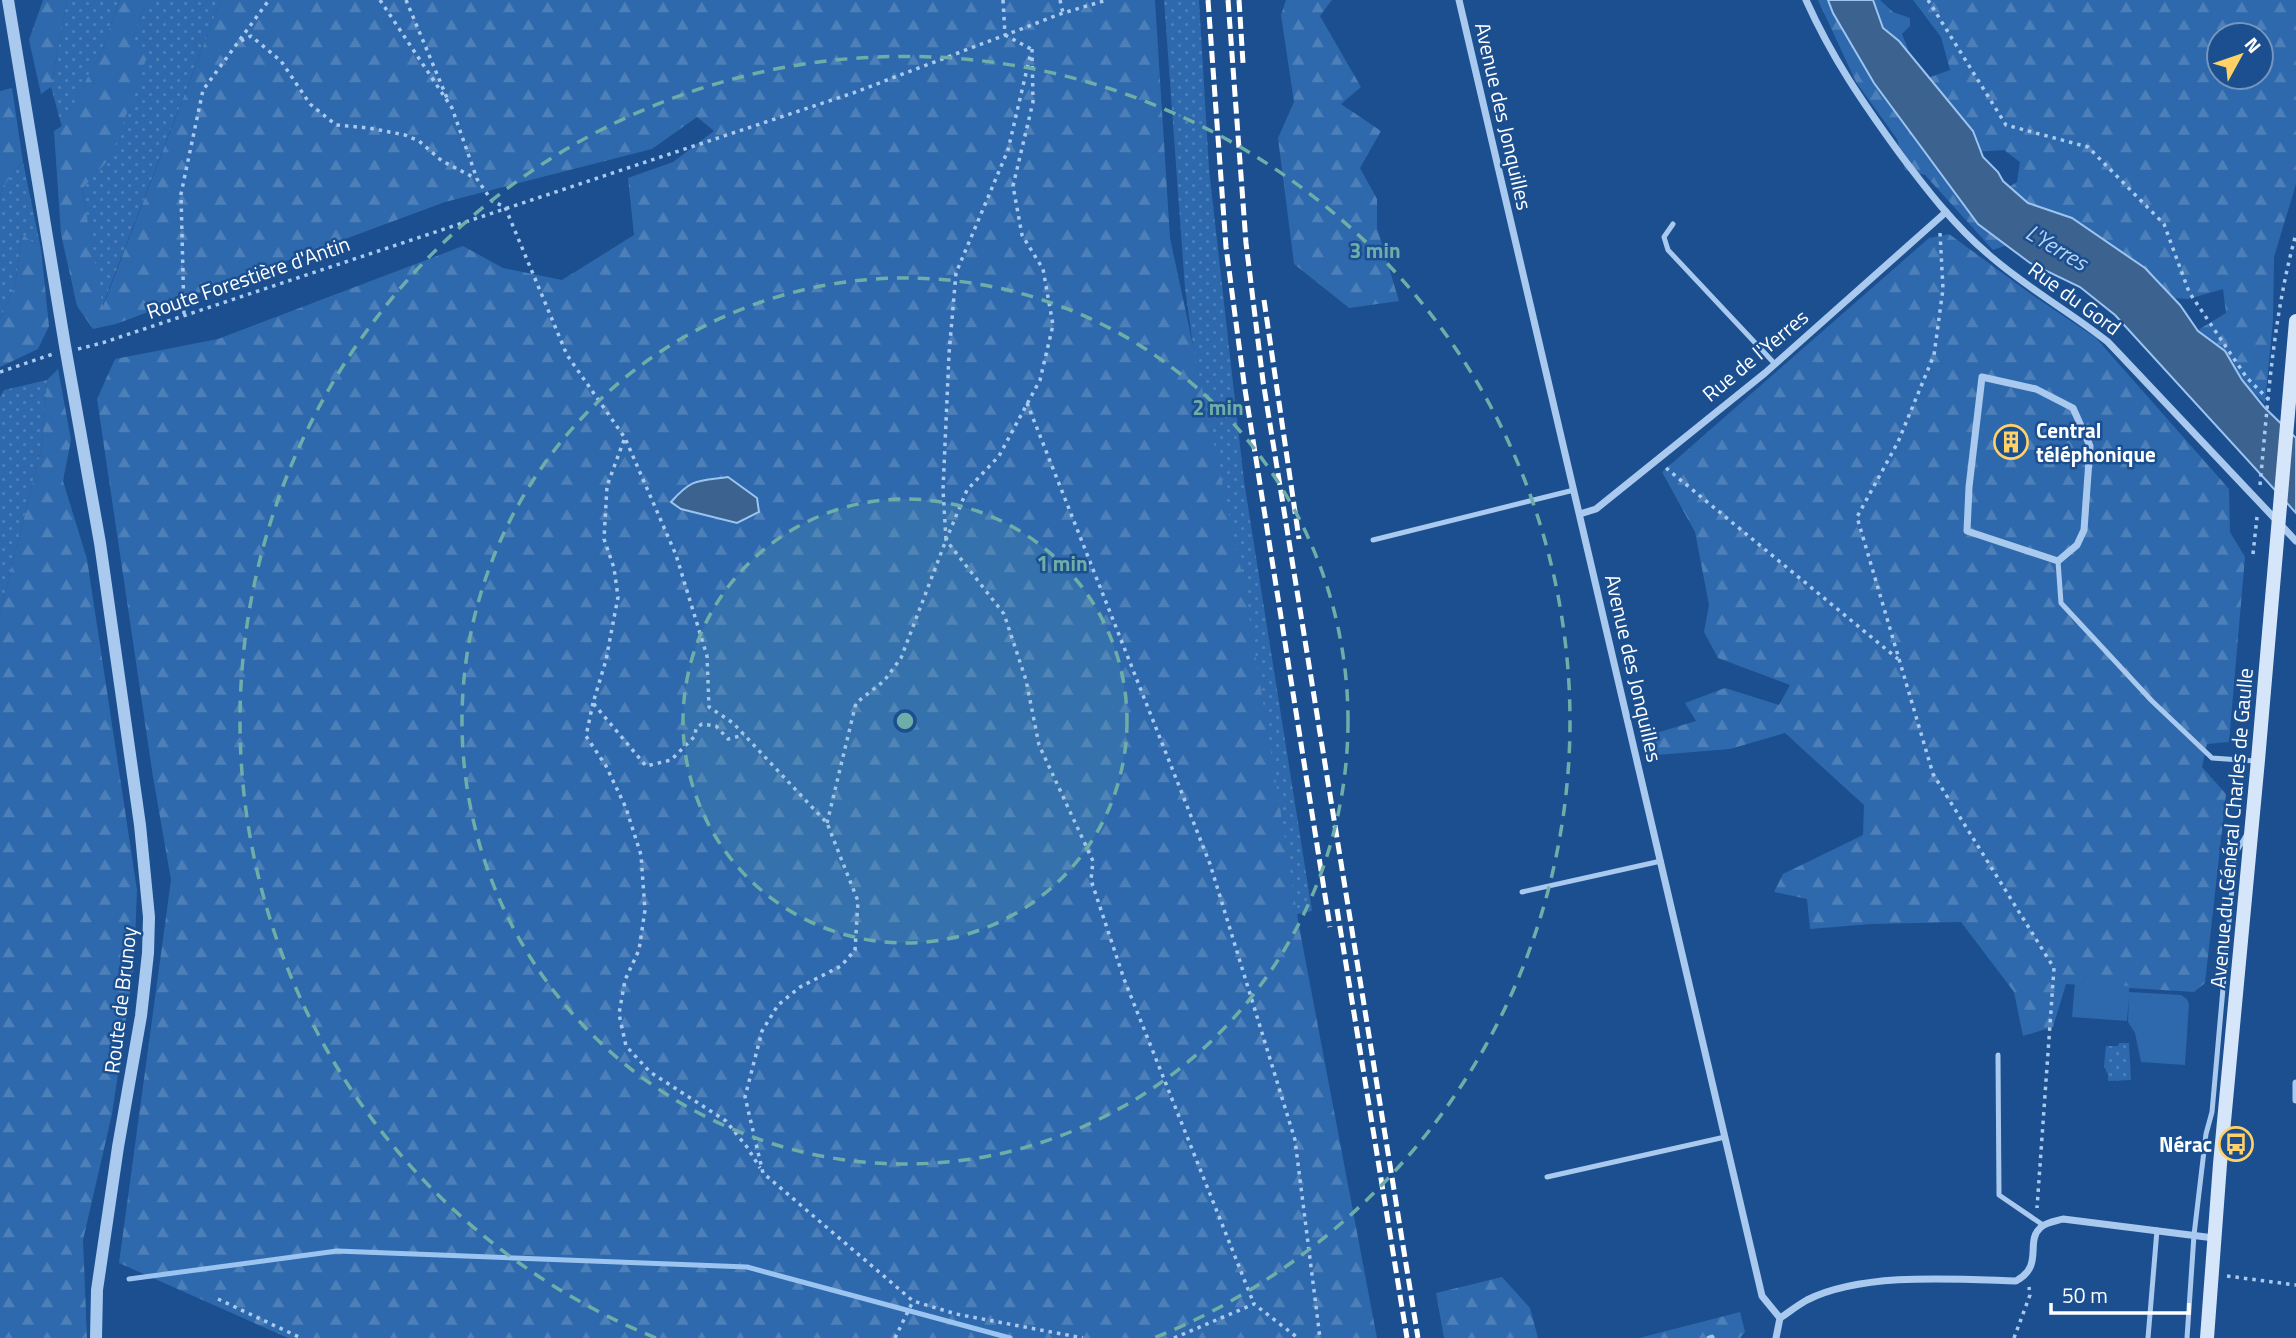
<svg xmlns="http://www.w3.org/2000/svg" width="2296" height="1338" font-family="'Titillium Web',sans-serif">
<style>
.grass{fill:url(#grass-dots)}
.forest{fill:url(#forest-firs);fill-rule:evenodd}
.garden{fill:#2e69ad}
.water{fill:#3c6290;stroke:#9cc4f0;stroke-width:2}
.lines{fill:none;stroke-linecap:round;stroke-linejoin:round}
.stream{stroke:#9cc4f0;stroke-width:5}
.path{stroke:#a9c9ee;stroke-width:3.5;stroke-dasharray:3.5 5;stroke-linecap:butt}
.service{stroke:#a9c9ee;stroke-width:5}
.minor{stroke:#a9c9ee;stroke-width:7}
.tertiary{stroke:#a9c9ee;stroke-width:12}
.secondary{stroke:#d6e6fa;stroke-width:14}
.rail{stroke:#fff;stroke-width:5;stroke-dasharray:12 5;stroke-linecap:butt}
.ring{fill:none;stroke:#6fada8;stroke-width:3.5;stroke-dasharray:12 9}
.labels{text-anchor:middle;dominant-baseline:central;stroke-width:5;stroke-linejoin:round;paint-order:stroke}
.street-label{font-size:21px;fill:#fff;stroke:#1b4f8f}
.poi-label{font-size:21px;font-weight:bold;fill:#fff;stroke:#1b4f8f;text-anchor:start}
.water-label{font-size:23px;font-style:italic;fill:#b5d3f5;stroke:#1b4f8f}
.centre{fill:#6fada8;stroke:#1b4f8f;stroke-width:3.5}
.ring-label{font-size:21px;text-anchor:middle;font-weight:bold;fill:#6fada8;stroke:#1b4f8f;stroke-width:5;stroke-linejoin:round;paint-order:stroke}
</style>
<defs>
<pattern id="grass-dots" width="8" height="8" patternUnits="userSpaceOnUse" patternTransform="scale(1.75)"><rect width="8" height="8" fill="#2e69ad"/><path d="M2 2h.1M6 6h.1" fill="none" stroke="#4d80b9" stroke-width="1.8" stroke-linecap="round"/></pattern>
<pattern id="forest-firs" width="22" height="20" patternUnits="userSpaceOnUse" patternTransform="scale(1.75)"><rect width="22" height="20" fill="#2e69ad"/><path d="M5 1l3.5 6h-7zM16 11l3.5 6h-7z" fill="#4d80b9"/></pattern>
</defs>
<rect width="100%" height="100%" fill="#1b4f8f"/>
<!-- grass -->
<g class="grass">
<path d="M67,0h52l-16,48 -41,79 -11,-40z"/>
<path d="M146,0h75l-119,307 -20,-119 29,-32 22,-119z"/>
<path d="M1164,0h35l10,169 35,312 68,430 -39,8 -88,-631z"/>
<path d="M23,162l18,87 -19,-15 -7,51 -15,34v-124l4,-10z"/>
<path d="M47,380l-5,66 -42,167v-216l4,-7z"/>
<path d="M2119,1043h10l2,37 -23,1v-6l-4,-9 2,-20h12z"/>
</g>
<!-- forest -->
<g class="forest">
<path d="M43,0h24l-16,87 -10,7 -12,-54z"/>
<path d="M119,0h27l-13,37 15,17 -37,103 -29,32 21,117 118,-306h934l15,238 74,346 55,342 78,412h-1089l-169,-75 52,-383 -18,-103 -56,-378 18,-40 103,-20 245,-93 40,22 59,12 72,-45 -6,-57 45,-16 41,-31 -17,-14 -45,32 -207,53 -329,122 -23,5 -16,-23 -16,-72 -7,-103 8,-5 41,-78z"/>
<path d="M1286,0h46l-12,16 41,71 -20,17 40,27 -21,37 17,31v29l22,73 -50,7 -55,-44 -16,-126 16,-36 -13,-87z"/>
<path d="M1818,0h15l180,243 -20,7 -68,-75 -20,-5 -8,-31 -41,-57z"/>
<path d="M1871,0h9l13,12 17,6v8l-8,8 6,15 -7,8 -26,-26z"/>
<path d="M1913,0h383v184l-22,73 -1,63 -8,83 -41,-37 -31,-33 33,-20 -3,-24 -35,10 -30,-2 -159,-104 18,-11 3,-20 -16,-12 -30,2 -52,-72 28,-10 -9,-33zM2219,35h42v42h-42z"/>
<path d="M12,88l11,74 -19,23 -4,10v-104z"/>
<path d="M22,234l19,15 8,77 -11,23 -38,18v-48l15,-34z"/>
<path d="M1949,234l82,60 65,44 133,151 1,43 15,25 -16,185 -22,2 -5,23 24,27 -21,189 -11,9 -128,-8 -13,43 -30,9 -9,-44 -53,-70 -90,2 -61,5 -3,-30 -33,-7 9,-18 80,-39 1,-30 -79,-72 -55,16 -73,6 -11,-19 50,-15 -11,-18 40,-15 54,17 11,-20 -72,-27 -14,-26 5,-27 -14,-73 -33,-60 267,-234z"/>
<path d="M58,369l13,71 -8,41 24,78 50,331 -3,77 -22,147 -29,126 4,98h-87v-725l42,-167 5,-66z"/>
<path d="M1502,1277l28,31 8,30h-94l-8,-45z"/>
<path d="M1740,1312l5,20 -5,6h-101z"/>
</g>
<!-- garden -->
<path class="garden" d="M2075,982l54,4v6l52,3 6,4 2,5 -4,61 -44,-3 -6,-29 -7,-11 1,-26 -2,25 -55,-4z"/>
<!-- water -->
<g class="water">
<path d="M1828,0h45l10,28 16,13 74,90 10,26 15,15 5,9 25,22 44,15 73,50 35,37 18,26 27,20 17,29 22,27 32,31v75l-181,-198 -35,-28 -50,-24 -52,-39 -104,-141 -41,-70z"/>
<path d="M728,477l29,21 2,14 -22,11 -56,-14 -10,-7c21,-24 27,-21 57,-25z"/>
</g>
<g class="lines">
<!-- stream -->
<g class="stream">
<path d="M129,1279l208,-28 410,16 263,71"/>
<path d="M1709,1338l3,-1"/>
</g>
<!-- path -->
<g class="path">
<path d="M380,0l72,108 25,71 15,22 13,6 62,148 58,83 51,117 31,101 2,51 24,16 94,100 31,78 -3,49 -14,16 -41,21 -22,18 -16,26 -17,66 18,76 150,128 43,13 127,24"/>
<path d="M406,0l41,98"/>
<path d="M1003,0l2,35"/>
<path d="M1060,0l3,13"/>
<path d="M1928,0l78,125 82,22 76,77 25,68 58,86 25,25"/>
<path d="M1005,35l26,14"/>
<path d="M241,41l10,-5 30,25 29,43 26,21 33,3 36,7 14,6 23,20 33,17"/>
<path d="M1032,49l1,53 -20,84 9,49 21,34 10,56 -13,55 -41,76 -32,34 -21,50 58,74 22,66 13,65 54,116 -2,19 33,99 130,325"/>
<path d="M1940,233l3,56 -9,66 -36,87 -41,75 76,257 121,194 -17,240"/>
<path d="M184,314l-3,-120 22,-104 66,-90"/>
<path d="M78,349l24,-6 751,-250 210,-80 44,-13"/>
<path d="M0,372l53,-18"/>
<path d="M1027,403l183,461 85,276 25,198"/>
<path d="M624,440l-17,46 -3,53 10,29 4,29 -12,63 -13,43 53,63 25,-6 24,-24 1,-8 6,-4 14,2 12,13 16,-4"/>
<path d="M1666,468l232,191"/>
<path d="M2260,485c8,-84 13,-169 36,-251"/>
<path d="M2253,554l4,-37"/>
<path d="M593,703l-7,33 20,30 20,42 15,47 4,55 -6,40 -14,30 -6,34 7,32 24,26 76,49 21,26 13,21"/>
<path d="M827,823l29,-120 28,-22 17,-23 45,-118 -3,-50 6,-136 7,-81 52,-123 22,-94"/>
<path d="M2227,1276l69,9"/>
<path d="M218,1299l83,39"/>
<path d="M895,1338l18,-37"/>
<path d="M1174,1338l80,-34 44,34"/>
<path d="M2014,1338l16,-43 -1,-8"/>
</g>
<!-- service -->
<g class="service">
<path d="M1673,224l-9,13 4,13 107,114"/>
<path d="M1373,540l201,-50"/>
<path d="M2058,561l3,42 91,98 60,57 43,3"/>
<path d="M1522,892l139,-31"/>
<path d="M1998,1055l1,140 44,30"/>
<path d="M1547,1177l178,-40"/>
<path d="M2148,1338l9,-108"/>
<path d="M2187,1338l7,-103 12,-101 6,-22 23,-258 12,-20"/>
</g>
<!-- minor -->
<g class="minor">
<path d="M1459,0l303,1296 18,22 -4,20"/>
<path d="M1806,0c26,58 57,103 94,154 27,36 54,71 88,100 37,33 81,57 120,88l188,199"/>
<path d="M1982,377l54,12 37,19 17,38 -6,84 -7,15 -19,16 -91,-30 2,-44z"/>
<path d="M1580,514l16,-5 169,-136 181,-161"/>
<path d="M2296,1083v17"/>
<path d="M1780,1318c9,-6 18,-13 27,-18 56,-28 148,-21 209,-19 29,-16 8,-39 25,-54 6,-5 15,-6 22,-8l151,19"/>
</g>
<!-- tertiary -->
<path class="tertiary" d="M8,0l57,346 35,197 40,282 9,92 -1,36 -7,63 -23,131 -21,143 -1,48"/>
<!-- secondary -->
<path class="secondary" d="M2207,1338l13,-174 38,-404 38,-439"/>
<!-- rail -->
<g class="rail">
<path d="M1208,0l18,247 18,136 86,544"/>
<path d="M1228,0l18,243 17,138 155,957"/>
<path d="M1239,0l4,63"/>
<path d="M1264,300l35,239"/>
<path d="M1337,909l70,429"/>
</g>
</g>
<!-- distance rings -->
<circle cx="905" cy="721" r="222" fill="#6fada8" fill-opacity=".12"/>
<g class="ring">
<circle cx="905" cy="721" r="222"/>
<circle cx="905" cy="721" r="443"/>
<path d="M656 1338A665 665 0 1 1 1154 1338"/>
</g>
<!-- icons -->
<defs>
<g id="building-ring" transform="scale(1.75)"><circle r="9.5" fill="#1b4f8f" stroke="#ffd166" stroke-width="1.5"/><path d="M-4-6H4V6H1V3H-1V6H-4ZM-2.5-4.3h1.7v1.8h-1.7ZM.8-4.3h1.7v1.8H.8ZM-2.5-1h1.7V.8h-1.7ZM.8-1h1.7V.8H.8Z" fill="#ffd166"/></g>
<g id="bus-ring" transform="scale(1.75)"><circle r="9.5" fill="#1b4f8f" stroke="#ffd166" stroke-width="1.5"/><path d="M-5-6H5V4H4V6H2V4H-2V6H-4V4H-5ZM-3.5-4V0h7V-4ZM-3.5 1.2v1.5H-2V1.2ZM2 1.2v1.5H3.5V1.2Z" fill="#ffd166"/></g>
</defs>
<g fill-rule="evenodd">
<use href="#building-ring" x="2011" y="442"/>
<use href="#bus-ring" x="2236" y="1144"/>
</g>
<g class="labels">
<!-- street labels -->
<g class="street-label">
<text transform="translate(1504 116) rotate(77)">Avenue des Jonquilles</text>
<text transform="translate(248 277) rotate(-19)">Route Forestière d'Antin</text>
<text transform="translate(2075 298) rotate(36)">Rue du Gord</text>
<text transform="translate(1755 355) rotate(-40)">Rue de l'Yerres</text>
<text transform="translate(1634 668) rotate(77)">Avenue des Jonquilles</text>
<text transform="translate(2231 828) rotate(-85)">Avenue du Général Charles de Gaulle</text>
<text transform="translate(120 1000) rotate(-83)">Route de Brunoy</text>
</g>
<!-- poi labels -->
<g class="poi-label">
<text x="2036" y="430">Central<tspan x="2036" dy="24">téléphonique</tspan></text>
<text x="2212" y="1144" text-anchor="end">Nérac</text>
</g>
<!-- water labels -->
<g class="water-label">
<text transform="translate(2057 247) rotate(31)">L'Yerres</text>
</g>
</g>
<circle cx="905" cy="721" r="10" class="centre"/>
<g class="ring-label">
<text x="1375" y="258">3 min</text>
<text x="1218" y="415">2 min</text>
<text x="1062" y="571">1 min</text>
</g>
<!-- north arrow -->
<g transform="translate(2240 56) rotate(50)"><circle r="33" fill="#1b4f8f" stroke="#7695bc" stroke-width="2"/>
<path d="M0-5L12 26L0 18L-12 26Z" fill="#ffd166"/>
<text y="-10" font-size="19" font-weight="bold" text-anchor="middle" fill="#ffffff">N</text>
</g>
<!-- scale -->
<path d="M2051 1303v10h138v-10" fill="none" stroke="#ffffff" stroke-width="3.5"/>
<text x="2062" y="1303" font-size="21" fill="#ffffff" stroke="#1b4f8f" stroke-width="5" paint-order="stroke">50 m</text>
</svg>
